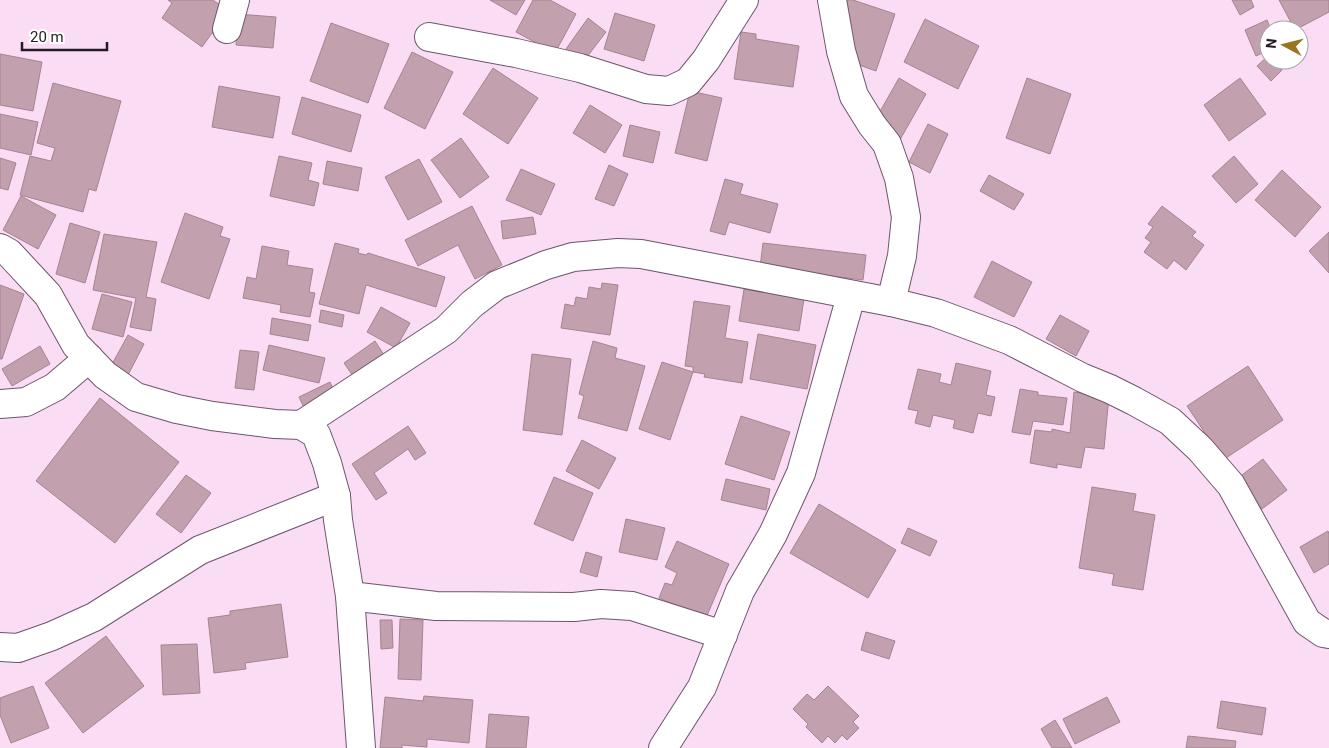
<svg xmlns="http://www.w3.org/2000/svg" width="1329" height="748" font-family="Roboto,sans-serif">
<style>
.building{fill:#c3a0ad;stroke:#a58390}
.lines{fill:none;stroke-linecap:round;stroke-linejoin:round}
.street-casing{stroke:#6d556a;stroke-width:30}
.street{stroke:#fff;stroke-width:28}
</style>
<rect width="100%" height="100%" fill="#faddf5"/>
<!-- building -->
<g class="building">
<path d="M168,0h45l15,11 -26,36 -40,-29 10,-15z"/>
<path d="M490,0h35l-9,15z"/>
<path d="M533,0h17l26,14 -21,39 -39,-21z"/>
<path d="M845,0h8l42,14 -19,57 -37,-13 11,-36 -11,-4z"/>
<path d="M1232,0h19l3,7 -14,8z"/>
<path d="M1279,0h50v12l-34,18z"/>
<path d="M615,13l40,12 -11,36 -40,-12z"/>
<path d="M238,14l38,3 -3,31 -37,-3z"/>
<path d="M588,18l18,14 -23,30 -17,-13z"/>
<path d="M925,19l54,27 -21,43 -54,-27z"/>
<path d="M1267,20l4,10h-2v20l-13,6 -11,-26z"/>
<path d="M331,23l58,21 -21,59 -58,-22z"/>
<path d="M741,32l15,2v5l43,7 -6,41 -59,-8z"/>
<path d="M412,52l41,20 -28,57 -41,-21z"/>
<path d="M0,54l42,8 -9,49 -33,-6z"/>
<path d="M1268,56l1,4h2l11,10 -11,11 -14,-15z"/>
<path d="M493,68l45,30 -30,46 -45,-30z"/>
<path d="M899,78l27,16 -29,51 -27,-16z"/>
<path d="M1027,78l44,16 -21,60 -44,-16z"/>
<path d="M1240,78l26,36 -37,27 -25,-36z"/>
<path d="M53,83l68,18 -25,90 -7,-2 -6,23 -63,-17 10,-39 21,5 4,-13 -18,-5z"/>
<path d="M219,86l61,11 -7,41 -61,-11z"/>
<path d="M690,91l32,7 -15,63 -32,-8z"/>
<path d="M302,97l59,18 -10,37 -59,-18z"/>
<path d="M590,105l32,20 -17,28 -32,-20z"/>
<path d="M0,114l38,8 -7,33 -31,-7z"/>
<path d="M928,124l20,10 -18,39 -21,-11z"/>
<path d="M630,125l30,7 -7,31 -30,-7z"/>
<path d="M461,138l28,39 -29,21 -29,-38z"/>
<path d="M279,156l33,7 -4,17 11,3 -5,23 -44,-10z"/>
<path d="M1234,156l24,28 -22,19 -24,-27z"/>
<path d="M0,158l16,5 -8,27 -8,-2z"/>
<path d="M419,159l23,43 -34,18 -23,-43z"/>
<path d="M327,161l35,7 -4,23 -35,-7z"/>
<path d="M609,165l19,9 -14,32 -19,-7z"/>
<path d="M521,169l34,15 -14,31 -35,-15z"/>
<path d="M1282,170l39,37 -26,30 -40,-37z"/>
<path d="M989,175l35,19 -10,16 -34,-19z"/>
<path d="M725,179l18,5 -3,10 38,10 -8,29 -41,-11 -4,13 -15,-4z"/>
<path d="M21,196l35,19 -18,34 -35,-19z"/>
<path d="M472,206l30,59 -27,14 -17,-34 -40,21 -13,-26z"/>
<path d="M1162,206l34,26 -4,4 12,9 -18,25 -12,-10 -7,9 -23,-17 7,-10 -6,-4 8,-11 -5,-3z"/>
<path d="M185,213l38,14 -3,9 10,3 -21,60 -48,-17z"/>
<path d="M533,217l3,17 -33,5 -2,-18z"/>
<path d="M70,223l30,9 -15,51 -29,-9z"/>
<path d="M1329,232v41l-20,-22z"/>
<path d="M104,234l53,8 -11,55 10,2 -5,32 -21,-4 6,-29 -43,-8z"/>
<path d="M335,243l24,6 -1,4 8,2 2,-2 77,24 -9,30 -70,-22 -7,29 -40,-10z"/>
<path d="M763,243l103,12 -3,25 -103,-13z"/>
<path d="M262,246l27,5 -2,14 26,4 -4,23 6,1 -5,24 -30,-5 1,-7 -38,-7 4,-21 9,2z"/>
<path d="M992,261l40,21 -18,35 -40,-20z"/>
<path d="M602,283l16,2 -8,50 -49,-7 4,-24 9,2 2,-9 11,2 2,-12 12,2z"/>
<path d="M0,285l24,9 -22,65h-2z"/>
<path d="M744,289l60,10 -5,32 -60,-10z"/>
<path d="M102,294l30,8 -9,35 -31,-8z"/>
<path d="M694,301l36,5 -5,32 23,4 -6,41 -38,-6 1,-3 -12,-2v-5l-8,-1z"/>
<path d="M381,307l29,16 -14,25 -29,-16z"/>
<path d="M321,310l23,5 -2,12 -23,-5z"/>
<path d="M1060,315l29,16 -13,25 -30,-17z"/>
<path d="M272,318l39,7 -3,16 -38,-7z"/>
<path d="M758,334l58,11 -9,44 -57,-10z"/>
<path d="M128,335l16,9 -16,31 -17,-9z"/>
<path d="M375,341l13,20 -31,21 -13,-19z"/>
<path d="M593,341l24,7 -2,10 30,8 -18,65 -49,-13 6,-22 -5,-2z"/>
<path d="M269,345l56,13 -6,25 -56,-13z"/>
<path d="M40,346l10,18 -38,22 -10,-17z"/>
<path d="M240,350l19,2 -5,38 -19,-2z"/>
<path d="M532,354l39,5 -9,76 -39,-5z"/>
<path d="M662,362l31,10 -23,68 -31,-11z"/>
<path d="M956,363l35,8 -5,24 9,2 -4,19 -13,-3 -5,20 -20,-5 2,-8 -22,-5 -3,12 -15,-4 3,-12 -10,-2 10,-40 23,5 -2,8 12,3z"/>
<path d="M1248,366l35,54 -60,40 -36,-54z"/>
<path d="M330,382l7,15 -31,15 -7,-15z"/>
<path d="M1020,389l18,3v3l29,3 -4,27 -30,-4 -3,14 -18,-3z"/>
<path d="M1074,392l35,4 -5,53 -19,-2 -4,21 -24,-4v4l-27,-5 5,-33 17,2v-3l18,4z"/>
<path d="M100,398l79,64 -64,81 -79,-62z"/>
<path d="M741,416l49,16 -16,48 -49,-16z"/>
<path d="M408,426l18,27 -11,7 -7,-11 -34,24 13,20 -11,7 -24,-36z"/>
<path d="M582,440l34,18 -17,31 -33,-18z"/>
<path d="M1263,459l24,31 -25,19 -24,-31z"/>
<path d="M186,475l25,18 -30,40 -25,-19z"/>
<path d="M554,477l39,16 -20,48 -39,-17z"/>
<path d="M726,479l44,10 -4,21 -45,-10z"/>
<path d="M1092,487l44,7 -3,17 22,4 -12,75 -31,-5 2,-11 -35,-6z"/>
<path d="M819,504l77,46 -28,48 -78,-45z"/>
<path d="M626,519l39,9 -8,32 -38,-8z"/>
<path d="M908,528l29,13 -7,15 -29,-13z"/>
<path d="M1328,531l1,3v30l-15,9 -14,-26z"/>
<path d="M677,541l52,23 -23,54 -47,-20 6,-15 7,2 5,-12 -12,-6z"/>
<path d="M586,552l16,5 -5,20 -17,-5z"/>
<path d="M281,604l7,53 -43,6 1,6 -32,4 -6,-55 22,-3v-4z"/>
<path d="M400,619l23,1 -2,60 -23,-1z"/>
<path d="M380,620h12l1,28 -12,1z"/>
<path d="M866,632l29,9 -6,18 -28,-9z"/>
<path d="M106,636l38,50 -61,47 -38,-50z"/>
<path d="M197,644l3,49 -37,2 -2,-50z"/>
<path d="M33,686l16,42 -38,15 -11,-28v-17z"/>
<path d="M828,686l31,30 -6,6 6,6 -12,12 -5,-5 -7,8 -7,-7 -6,7 -16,-16 2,-3 -15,-15 14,-15 7,6z"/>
<path d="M424,696l49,4 -4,43 -42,-4v8l-25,-2v3h-22l5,-51 38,4z"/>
<path d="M1107,697l13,25 -45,22 -12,-25z"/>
<path d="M1221,701l45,7 -4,27 -45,-7z"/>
<path d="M489,714l40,3 -3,31h-40z"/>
<path d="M1055,720l17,28h-20l-11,-19z"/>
<path d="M1188,736l48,5 -1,7h-49z"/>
</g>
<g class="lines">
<!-- street casing -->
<g class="street-casing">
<g id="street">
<path d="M832,0l9,51 13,45 18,29 15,19 12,34 7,39 -4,39 -11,46"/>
<path d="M227,29l8,-29"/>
<path d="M429,37l87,16 64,15 66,21 23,2 19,-9 18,-22 38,-60"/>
<path d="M0,248l9,5 39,42 28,50 29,30 31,22 41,12 35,7 63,8 26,1 15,9 11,29 9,33 2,24 12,76 11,152"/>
<path d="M0,404l26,-2 29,-15 34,-29"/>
<path d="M301,425l145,-95 26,-26 25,-19 49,-20 27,-8 45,-4 23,1 250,48 45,11 73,27 74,38 27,11 24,12 36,20 30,28 31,36 76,137 16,11 6,1"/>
<path d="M350,596l86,10 138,1 27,-3 31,2 91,29"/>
<path d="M0,647l18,1 34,-12 42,-19 106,-67 136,-54"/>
<path d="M663,748l39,-61 38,-96 33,-57 28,-61 50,-177"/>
</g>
</g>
<!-- street -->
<use href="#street" class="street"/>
</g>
<!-- north arrow -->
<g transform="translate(1284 45) rotate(277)"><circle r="24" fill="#ffffff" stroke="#a7a3a7"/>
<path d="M0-4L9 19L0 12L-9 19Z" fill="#9b7621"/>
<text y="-8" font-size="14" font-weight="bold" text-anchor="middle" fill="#241a23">N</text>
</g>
<!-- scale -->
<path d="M22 42v8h85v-8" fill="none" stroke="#241a23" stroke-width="2.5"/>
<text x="30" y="42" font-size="15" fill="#241a23" stroke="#ffffff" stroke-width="4" paint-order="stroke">20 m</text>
</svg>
